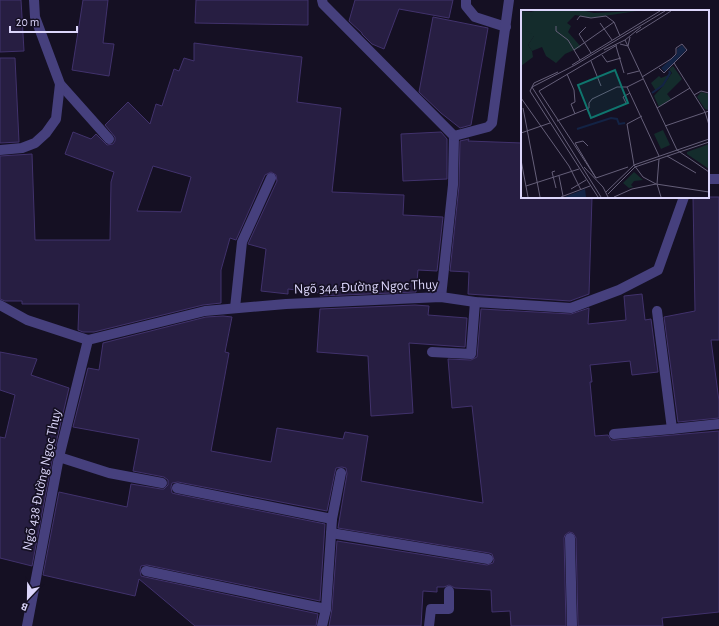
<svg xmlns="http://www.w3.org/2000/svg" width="719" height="626" font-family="'Alegreya Sans',sans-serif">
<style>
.building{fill:#271e42;stroke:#41326c;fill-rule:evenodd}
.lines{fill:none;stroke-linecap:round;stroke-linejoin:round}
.minor{stroke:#46407d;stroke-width:10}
.labels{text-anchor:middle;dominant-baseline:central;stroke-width:3.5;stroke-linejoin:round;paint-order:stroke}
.street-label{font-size:14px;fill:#dcd6fb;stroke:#151023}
.inset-river{fill:none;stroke:#132345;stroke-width:2}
.inset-road{fill:none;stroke:#655f79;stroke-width:1}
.view{fill:#0f766e;fill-opacity:0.15;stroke:#0f766e;stroke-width:2}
.inset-edge{fill:none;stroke:#dcd6fb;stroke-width:2}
</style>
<rect width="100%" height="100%" fill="#151023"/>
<!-- building -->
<g class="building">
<path d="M0,0h21l3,51 -24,1z"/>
<path d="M83,0h25l-5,43 11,1 -5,32 -37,-6z"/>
<path d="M196,0h112v25l-113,-2z"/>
<path d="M355,0h98l-4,18 -50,-9 -15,40 -12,-5 -10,-10v-1l-13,-12z"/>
<path d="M433,17l55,11 -17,97 -11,3 -19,-15 -22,-21z"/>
<path d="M194,43l108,14 -5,45 44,6 -9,84 72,3 -1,20 40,2 -6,54 -19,-1 -2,22 -96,4 1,-3 -33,-4v5l-27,-3 5,-42 -18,-5 29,-63 -1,-6 -5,-3 -6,3 -29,65 -6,-2 -9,32v33l-18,2 -109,27h-11l-5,-2 1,-26h-57v-3h-17l-5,-2v-143l32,-2 3,86h75l1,-58 3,-10 -49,-18 8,-22 18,7 5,-5 11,11 6,-1 2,-3v-4l-10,-12 23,-23 22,22 6,-20 6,2 12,-37 5,2 5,-13 10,3zM153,166l38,11 -10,35 -44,-1z"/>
<path d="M0,58h15l4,84 -19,1z"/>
<path d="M441,132l6,7v40l-44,2 -2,-47z"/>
<path d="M469,139l-1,2 54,2v54h70l-3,97 -19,7 -102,-7 1,-22 -19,-1 9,-85 1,-45z"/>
<path d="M693,197h26v143h-8l8,61v17l-41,4 -14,-105 31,-6z"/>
<path d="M642,294l3,26 6,-1 7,53 -26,3 -2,-14 -40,4 2,17h-2l5,54 13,-1 3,5h4l104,-9v181l-57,6 1,8h-85l-2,-88 -3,-5 -4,-1 -4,3 -1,3 2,88h-55l-1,-15 -18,1 -1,-22 -36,-2 -6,-3 -5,2h-7v5l-14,-1 -2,35h-92l3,-17 5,-68 150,24 6,-2 1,-3 -2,-6 -3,-1 -151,-25 9,-54 -1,-6 -4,-1 -6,1 -1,4 -8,39 -149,-29 -6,1 -1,4 1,6 4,1 149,30 -5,77 -173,-36 -6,1 -1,4 1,6 4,1 173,37 -2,12h-121l-56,-47 -4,17 -92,-21 16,-83 68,15 4,-23 30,5h3l4,-4v-5l-4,-3 -31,-6 6,-32 -66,-12 15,-59 11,2 4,-27 103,-26 17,-1 9,1 -7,35 4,1 -18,98 60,11 6,-34 66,11 2,-7 23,4 -7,45 122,22 -11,-97 -20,2 -4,-49 23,1 6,-3 4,-48 90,5 18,-6 -1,16 38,-4 -2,-24z"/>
<path d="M415,305l14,1 -1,9 39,3 -2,29 -56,-4 4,70 -42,3 -3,-60 -51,-4 3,-43z"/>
<path d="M0,352l37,7 -6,16 38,13 -16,68 -21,110 -32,-8v-121l5,1 10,-43 -15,-5z"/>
</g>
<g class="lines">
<!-- minor -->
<g class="minor">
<path d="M34,0l1,17 25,67 49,55"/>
<path d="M322,0l1,4 131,132 -1,49 -12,112"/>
<path d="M466,0v6l9,11 31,10"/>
<path d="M454,136l34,-9 4,-4 17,-123"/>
<path d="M0,150l22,-2 13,-5 11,-10 10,-14 4,-35"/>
<path d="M708,179h11"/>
<path d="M0,305l27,15 61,20 117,-29 81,-7 155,-7 34,5 96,6 48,-18 39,-20 26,-73"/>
<path d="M235,308l7,-66 29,-64"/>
<path d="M657,311l15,118"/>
<path d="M432,352l39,2 4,-52"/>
<path d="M614,434l58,-5 47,-5"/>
<path d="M59,457l50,16 53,10"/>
<path d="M177,488l155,31"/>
<path d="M331,533l157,26"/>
<path d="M570,538l2,88"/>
<path d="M146,571l180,38"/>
<path d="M27,626l32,-169 29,-117"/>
<path d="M322,626l4,-17 6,-90 9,-46"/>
<path d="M429,626l2,-17h18v-18"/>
</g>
</g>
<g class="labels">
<!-- street labels -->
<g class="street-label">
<text transform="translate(366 287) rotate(-2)">Ngõ 344 Đường Ngọc Thụy</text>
<text transform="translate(42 480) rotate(-78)">Ngõ 438 Đường Ngọc Thụy</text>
</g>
</g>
<!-- overview -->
<g transform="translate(521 10)">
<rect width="188" height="188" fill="#151023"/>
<path d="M142,120l7,15 -9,4 -7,-15zM113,162l9,8 -9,1 -3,4 2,2 -4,1 -6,-5z" fill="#142c2c"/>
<path d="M0,1l13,1v24l-6,9 4,6 1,6 -12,9zM150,64l-8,12 -7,5 -5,-8 8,-7 2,2z" fill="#142c2c"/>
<path d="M180,82l8,2v16l-4,-1 -8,-12zM188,134v25l-22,-15v-2z" fill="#142c2c"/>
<path d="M10,1h54l9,2 43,-2 -46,7 -16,-3 -8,8 4,3 -3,6 13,15 -16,7 -9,9 -10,-7 -4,-9 -10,4 -4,-6 6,-9 -10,-7 10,-17zM152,56l9,13 -15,15 4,5 -12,8 -5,-11 9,-10 9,-13 -3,-4z" fill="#142c2c"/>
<path d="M161,35l4,5 -21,22 -4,-4 16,-14v-5zM64,179l1,8h-21l2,-1z" fill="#132345"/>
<path class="inset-river" d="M131,83l11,-8 7,-12 -1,-2M56,119l34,-11 6,1 2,5 6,-1"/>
<path class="inset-road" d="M56,10l3,-4 11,2 15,-2 8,6 6,14M79,13l12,17M35,16v5l12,9 12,20M65,17l-7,7 12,19M115,23l35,-22M104,30l52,110 32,22M99,34l8,2 2,-9M95,36l8,27M53,40l40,-28M83,40l21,-10 16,-13M81,45l5,7 14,-4M70,51l10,25M153,53l31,49 4,13M51,55l88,-54M37,62l-24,11 -4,8 68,106M46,64l7,16 1,12 -4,2 4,10M106,64l12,-3M121,67l29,-18 5,-5v-6l6,-4 5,6 -23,23 -5,-5M106,77l32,69M173,85l7,-4 8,2M0,88l48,68 12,24M105,93l-3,-6 7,-4M2,98l17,89M136,98l33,-20M121,106l-15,8 7,41 9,12 13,7M36,111l32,-13v-5l3,-4 25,-12h10l16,-8M144,116l44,-15M0,123l29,-10M54,133l21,35 32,-11M54,133l8,-2 5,5M146,146l29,17M138,149l-2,25 4,13M0,150l7,37M63,157l19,20 5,10M34,161l-3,1 4,16M38,166l4,20M75,168l-57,-87 78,-46M5,176l53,-17M50,179l15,-9M85,182l28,-27 75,-26M87,184l27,-27 74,-25M40,187l29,-11M80,187l-69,-110 43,-22 90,-54M93,187l18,-8 24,-5 53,8"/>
<path class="view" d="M94,60l13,33 -37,15 -13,-33z"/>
<rect width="188" height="188" class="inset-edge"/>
</g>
<!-- north arrow -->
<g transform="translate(28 598) rotate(202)" stroke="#151023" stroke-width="3" paint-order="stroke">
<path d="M0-3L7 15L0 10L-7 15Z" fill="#dcd6fb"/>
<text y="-6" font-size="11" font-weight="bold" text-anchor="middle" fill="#dcd6fb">B</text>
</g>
<!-- scale -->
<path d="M10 26v6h67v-6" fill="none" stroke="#dcd6fb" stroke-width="2"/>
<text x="16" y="26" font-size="12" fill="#dcd6fb" stroke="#151023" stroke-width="3" paint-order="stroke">20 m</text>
</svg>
